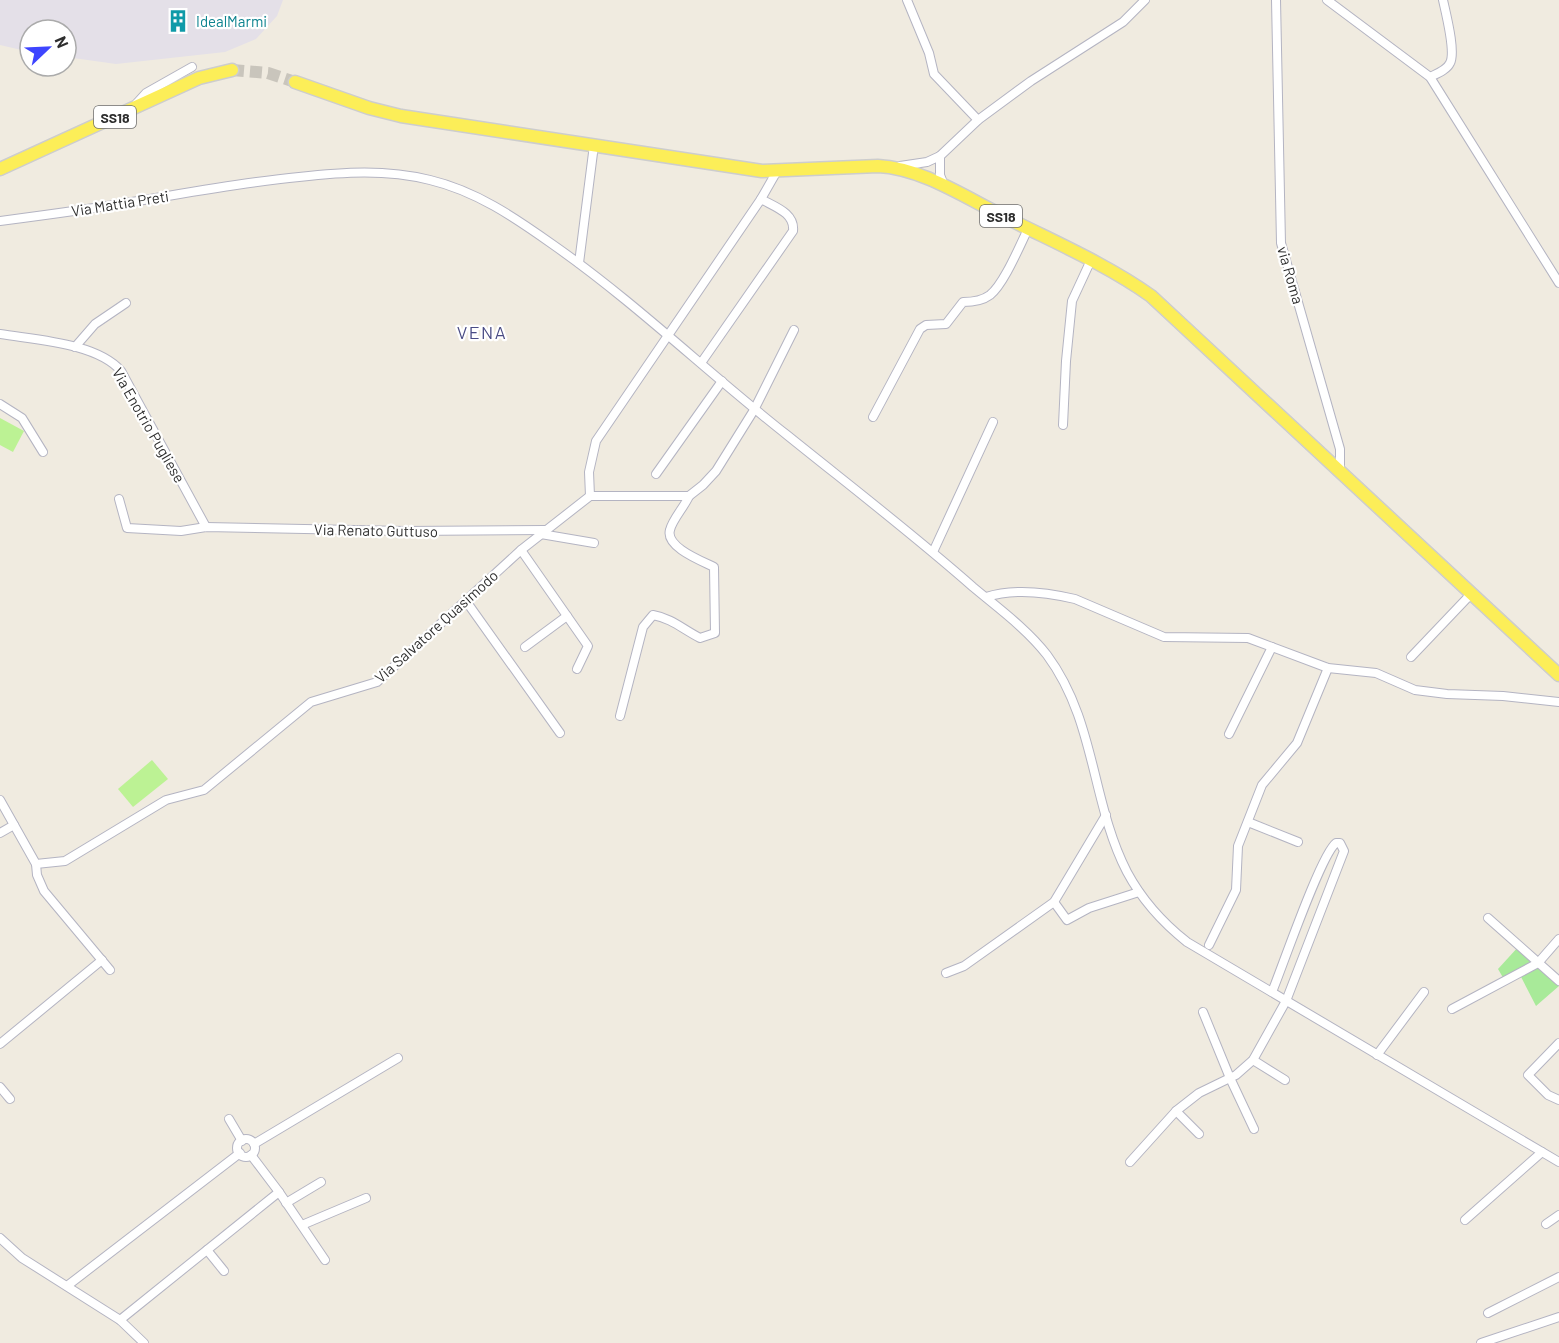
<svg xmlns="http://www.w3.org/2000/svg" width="1559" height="1343" font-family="Barlow,sans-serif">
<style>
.industrial{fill:#e4e0e8}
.green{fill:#a8ea99}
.pitch{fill:#bcf294}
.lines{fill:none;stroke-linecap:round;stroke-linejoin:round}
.primary-tunnel{stroke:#c9c5bc;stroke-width:12;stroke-dasharray:12 6;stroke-linecap:butt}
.minor-casing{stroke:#b4b4c2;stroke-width:10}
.primary-casing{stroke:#cdcdcd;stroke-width:15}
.minor{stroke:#fff;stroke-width:8}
.primary{stroke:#fcee58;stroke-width:12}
.labels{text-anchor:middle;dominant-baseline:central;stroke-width:4.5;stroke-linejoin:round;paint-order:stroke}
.shield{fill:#fff;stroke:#6d6d6d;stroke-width:1.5}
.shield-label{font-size:14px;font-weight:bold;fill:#2e2e2e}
.culture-label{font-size:15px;fill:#0d838f;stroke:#fff;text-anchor:start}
.street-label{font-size:15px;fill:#2e2e2e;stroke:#fff}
.quarter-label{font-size:18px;letter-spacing:1.5px;fill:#494b84;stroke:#fff}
</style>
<rect width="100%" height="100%" fill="#f0ebe0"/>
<!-- industrial -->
<path class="industrial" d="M0,0h283l-6,16 -21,23 -31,13 -109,12 -50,-7v-27h-36v22l-30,-7z"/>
<!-- green -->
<path class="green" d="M1519,946l40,35v5l-23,20 -17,-33 -14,8 -7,-12z"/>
<!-- pitch -->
<g class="pitch">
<path d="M0,418l24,13 -11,21 -13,-7z"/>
<path d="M152,760l16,19 -35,28 -15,-18z"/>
</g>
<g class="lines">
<!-- primary-tunnel -->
<path class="primary-tunnel" d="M232,70l36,3 27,9"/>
<!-- minor casing -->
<g class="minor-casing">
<g id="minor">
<path d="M907,0l22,53 5,21 44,46"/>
<path d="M1276,0l5,243 59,206v24"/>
<path d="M1327,0l103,77 129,206"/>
<path d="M1430,77c6,-3 17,-7 20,-14 6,-11 -4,-49 -7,-63"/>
<path d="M136,104l10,-11 46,-26"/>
<path d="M940,156l38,-36 53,-39 92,-59 22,-22"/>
<path d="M900,166l27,-4 13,-6v19l4,10"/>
<path d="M0,221c46,-6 92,-12 138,-20 54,-9 107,-19 161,-24 44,-5 87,-8 131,3 46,11 84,37 122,64 83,58 156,129 235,191 62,50 126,99 186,152 25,21 54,42 74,68 49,66 44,147 80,217 15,28 36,51 60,70l372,220"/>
<path d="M579,263l15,-118"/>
<path d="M0,334c36,6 97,9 121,37l85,156"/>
<path d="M75,347l20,-23 31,-21"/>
<path d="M701,363l92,-132c2,-18 -18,-24 -32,-32"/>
<path d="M0,404l22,14 21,34"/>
<path d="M873,417l47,-88 6,-4 20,-1 17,-22c10,0 19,-1 27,-7 14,-11 30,-50 38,-66"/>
<path d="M1063,425l3,-64 6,-60 19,-41"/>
<path d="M656,474l66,-93"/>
<path d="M590,496l-1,-24 7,-31 165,-242 16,-28"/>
<path d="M119,499l8,29 54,3 25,-4 199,4 140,-1"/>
<path d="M541,534l53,9"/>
<path d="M521,550l67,96 -11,23"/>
<path d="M933,552l60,-130"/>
<path d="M986,597c28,-9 60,-5 89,2l89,38 84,1 80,30 48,5 39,17 32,4 56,2 56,6"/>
<path d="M466,601l94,132"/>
<path d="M525,647l42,-31"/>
<path d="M1411,657l60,-63"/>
<path d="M620,716l23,-89 10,-12c18,3 31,15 47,23l15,-5 -1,-66c-12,-6 -49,-20 -44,-37 2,-10 15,-24 19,-34"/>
<path d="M1229,734l43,-87"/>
<path d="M0,800l36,64 29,-3 101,-61 38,-10 107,-88 66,-20 144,-132 69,-54h99l14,-11 13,-14 38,-61 40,-80"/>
<path d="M1248,822l50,20"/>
<path d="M0,833l14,-8"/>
<path d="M36,864l1,11 7,16 66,79"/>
<path d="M1054,902l13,18 22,-12 50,-16"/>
<path d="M1488,918l71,63"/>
<path d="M1209,945l27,-55 2,-44 24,-61 35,-42 31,-75"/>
<path d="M946,973l18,-7 90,-64 52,-87"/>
<path d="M1452,1009l86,-46 21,-24"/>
<path d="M1203,1012l27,66 24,51"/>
<path d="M1559,1043l-31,32 20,20 11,5"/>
<path d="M0,1044l102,-84"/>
<path d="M1377,1055l47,-63"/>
<path d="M1253,1060l32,20"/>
<path d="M0,1087l10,12"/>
<path d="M1176,1111l23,23"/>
<path d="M229,1119l13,22"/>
<circle cx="246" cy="1148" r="9"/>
<path d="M254,1144l144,-86"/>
<path d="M251,1155l28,37 46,68"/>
<path d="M1130,1162l46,-51 23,-18 37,-18 17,-15 33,-59 58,-150 -4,-8h-4c-15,11 -54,125 -64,149"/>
<path d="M286,1203l35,-21"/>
<path d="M1465,1220l77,-68"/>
<path d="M1546,1224l13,-9"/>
<path d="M302,1225l64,-27"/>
<path d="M0,1238l22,20 98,62 24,23"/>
<path d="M207,1250l17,21"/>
<path d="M67,1286l173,-133"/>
<path d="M1488,1313l71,-36"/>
<path d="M120,1320l159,-128"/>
<path d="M1481,1343l78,-26"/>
</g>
</g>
<!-- primary casing -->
<g class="primary-casing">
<g id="primary">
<path d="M295,82l74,26 32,8 361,55 116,-5c44,2 88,32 127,51 49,25 101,47 146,79l408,379"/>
<path d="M0,169l199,-91 33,-8"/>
</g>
</g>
<!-- minor -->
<use href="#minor" class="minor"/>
<!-- primary -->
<use href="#primary" class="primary"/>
</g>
<!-- icons -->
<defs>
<g id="building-bare" transform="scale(1.8)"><path d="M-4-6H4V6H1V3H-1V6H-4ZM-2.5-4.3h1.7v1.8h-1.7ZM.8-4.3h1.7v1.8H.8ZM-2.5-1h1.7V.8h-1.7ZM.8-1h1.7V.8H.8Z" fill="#0f9aa8" stroke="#fff" stroke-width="2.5" paint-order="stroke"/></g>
</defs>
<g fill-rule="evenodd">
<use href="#building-bare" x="178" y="21"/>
</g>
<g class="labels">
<!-- shield labels -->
<g class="shield">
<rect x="94" y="106" width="42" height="22" rx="4.5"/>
<rect x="980" y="205" width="42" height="22" rx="4.5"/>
</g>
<g class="shield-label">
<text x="115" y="117">SS18</text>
<text x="1001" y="216">SS18</text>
</g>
<!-- culture labels -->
<g class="culture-label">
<text x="196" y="21">IdealMarmi</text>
</g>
<!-- street labels -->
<g class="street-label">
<text transform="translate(120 203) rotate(-9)">Via Mattia Preti</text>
<text transform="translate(1291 275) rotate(74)">via Roma</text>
<text transform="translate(149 425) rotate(60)">Via Enotrio Pugliese</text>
<text transform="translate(376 530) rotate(1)">Via Renato Guttuso</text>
<text transform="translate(436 626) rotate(-42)">Via Salvatore Quasimodo</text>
</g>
<!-- quarter labels -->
<g class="quarter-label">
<text x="482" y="332">VENA</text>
</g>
</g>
<!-- north arrow -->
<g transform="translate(48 48) rotate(67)"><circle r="28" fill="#ffffff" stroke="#ababab" stroke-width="1.5"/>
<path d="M0-4.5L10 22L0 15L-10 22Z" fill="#3e45ff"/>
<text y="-9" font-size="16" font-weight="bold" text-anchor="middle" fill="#2e2e2e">N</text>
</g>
</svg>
